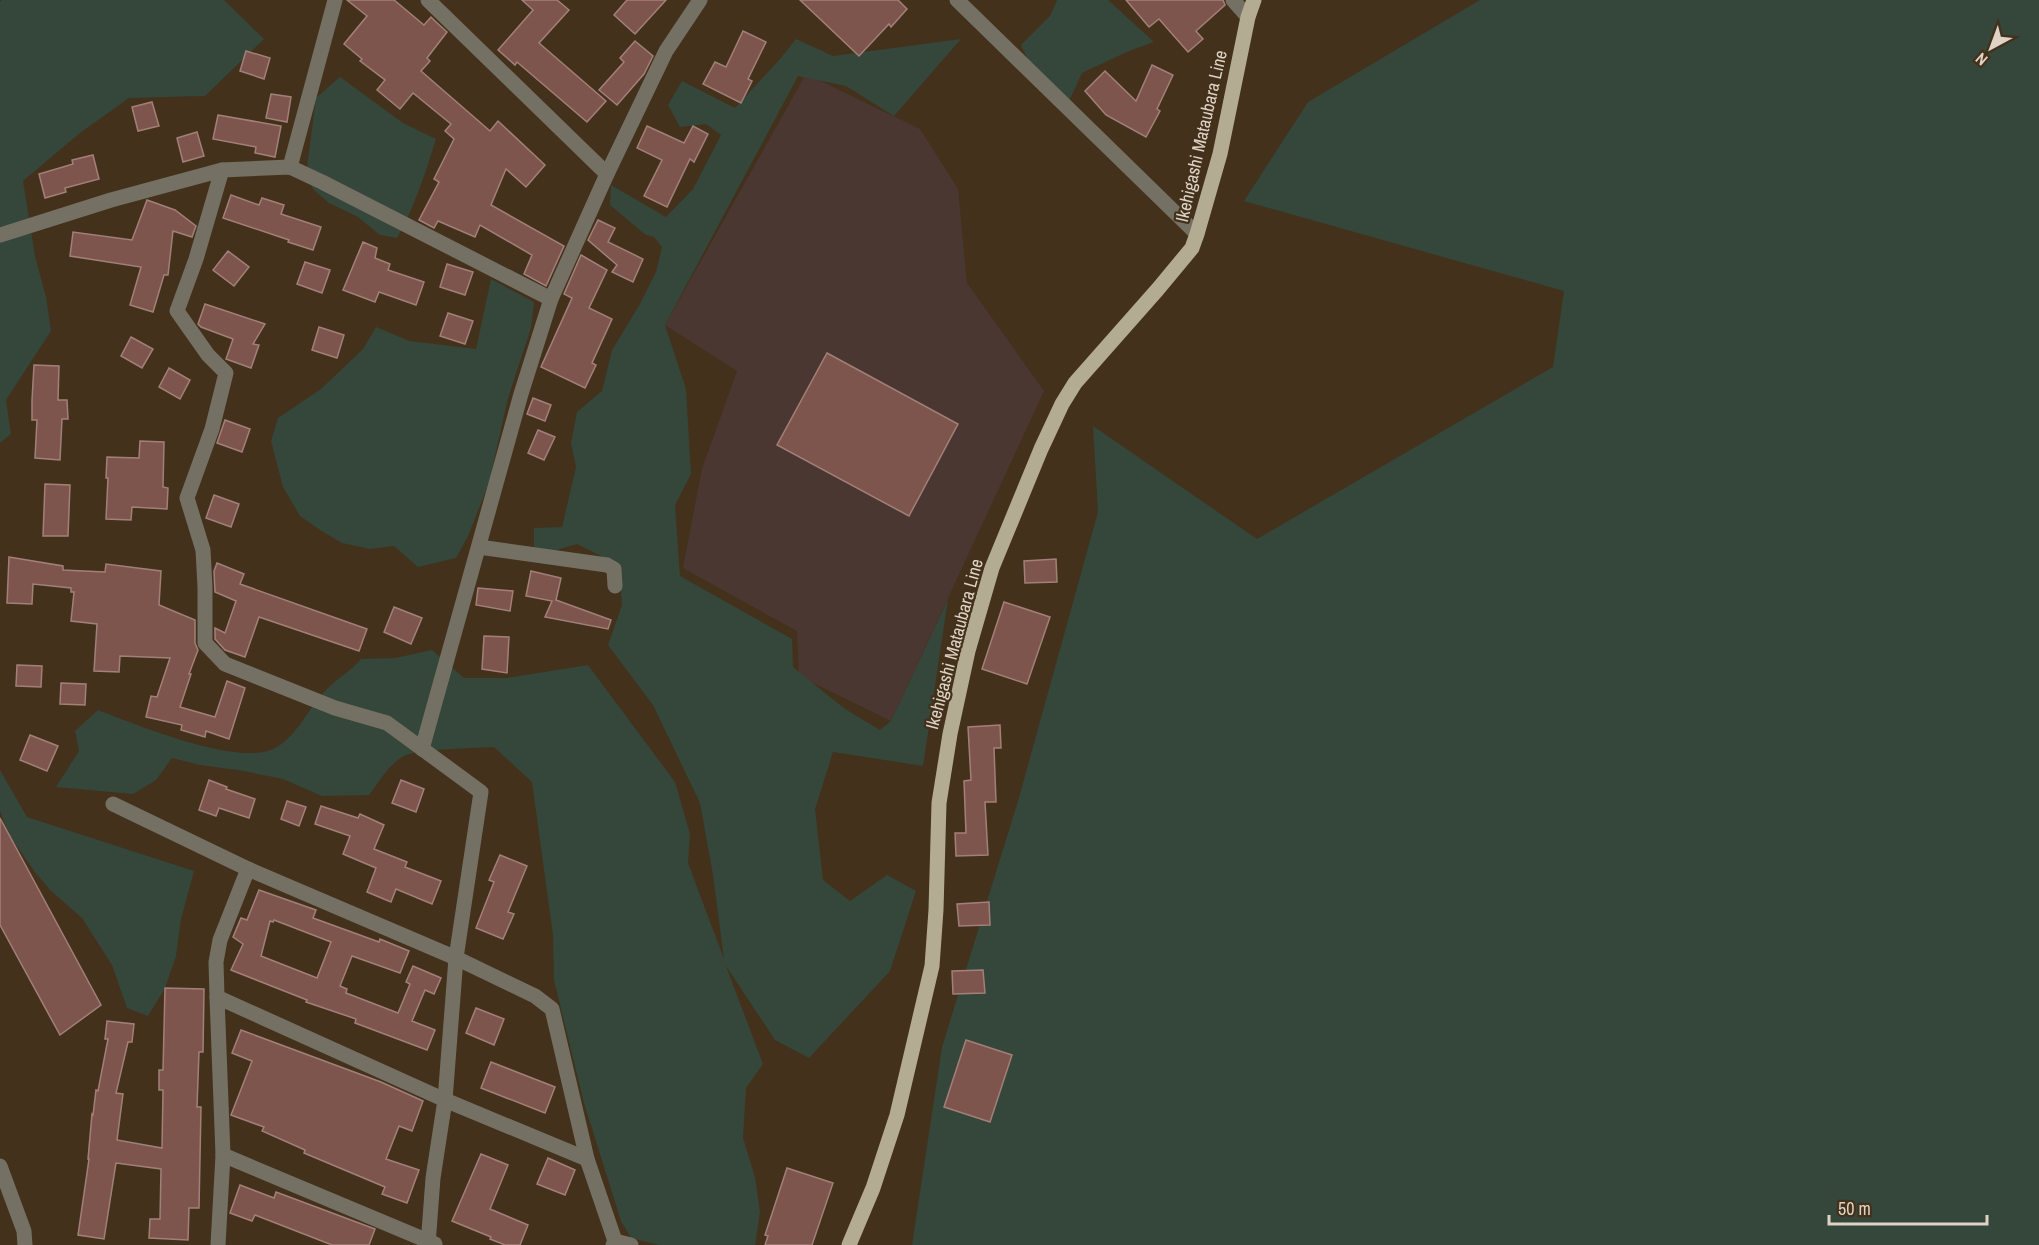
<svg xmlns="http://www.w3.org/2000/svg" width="2039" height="1245" font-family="'Archivo Narrow',sans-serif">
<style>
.industrial{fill:#4b3731}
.green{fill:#34473a}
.building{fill:#7d554d;stroke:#a28079;stroke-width:1.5;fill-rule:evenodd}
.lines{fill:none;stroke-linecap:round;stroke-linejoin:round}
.minor{stroke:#747164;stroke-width:15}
.major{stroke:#b3ac92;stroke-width:15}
.labels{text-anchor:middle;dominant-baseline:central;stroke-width:4.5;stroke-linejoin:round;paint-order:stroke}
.street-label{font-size:18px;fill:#ded3c6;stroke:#43311b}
</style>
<rect width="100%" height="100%" fill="#43311b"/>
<!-- industrial -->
<path class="industrial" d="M806,74l114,55 38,60 9,94 77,108 -153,330 -92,-45 -2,-45 -114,-63 19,-99 35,-98 -72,-46z"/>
<!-- green -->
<g class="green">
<path d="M2,0h222l40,39 -59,57 -76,2 -49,35 -57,48 12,75 11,41 5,34 -45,69 5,34 -11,9v-441z"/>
<path d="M1057,0h51l46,42 -25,9 -47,22 -13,28 -34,-26 -14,-30 29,-29z"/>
<path d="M1480,0h559v1245h-1127l30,-198 76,-246 80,-289 -5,-86 164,113 296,-172 11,-76 -320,-90 64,-99z"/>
<path d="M796,39l37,17 128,-17 -67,77 -48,-30 -48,-10 -133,249 21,64 5,85 -16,31 5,71 112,63 1,28 52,42 35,21 11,-9 57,-122 -25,167 -90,-14 -18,57 8,71 27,21 37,-26 29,16 -26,80 -81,87 -34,-18 -49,-74 37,98 -17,24 -3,50 12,39 5,35 -5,33h-96l-28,-7 -10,-17 -37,-118 -30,-123 -1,-45 -21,-153 -38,-35c-16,1 -79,2 -90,9 -15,8 -25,26 -35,39l-47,1 -39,-17 -45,-9 -38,-5 -28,-7 -16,22 -23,14 -77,-7 23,-36 -4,-20 23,-21c37,14 142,58 177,38 24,-13 33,-41 52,-59 11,-11 24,-18 34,-30l34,-1 37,-8 32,28h43l81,-13 87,117 15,52 -2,29 36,96 -11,-84 -13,-72 -47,-98 -45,-60 14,-40 -3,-40 -42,-21 -43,13v-29l28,-1 14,-60 -5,-24 6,-31 25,-21 10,-41 28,-46 16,-32 6,-25 -8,-10 -8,-2 -36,-30 1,-20 55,32 27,-28 28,-54 -15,-11 -26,3 -12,-22 14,-24 53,27 45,-49z"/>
<path d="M340,77l63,46 33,16c-11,35 -21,67 -39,99l-17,-3 -22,-18 -29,-14 -16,-14 -7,-14 10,-77z"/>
<path d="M491,279l43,23 -3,26 -23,70 -19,85 -21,53 -12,22 -38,9 -24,-21 -24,3 -28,-6 -22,-13 -20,-14 -17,-29 -12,-46 7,-23 43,-29 42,-40 13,-22 33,14 67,8z"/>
<path d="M0,770l27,47 167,54 -13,48 -5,37 -11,32 -17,28 -21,-8 -15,-43 -30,-47 -32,-28 -15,-18 -26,-37 -9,-24z"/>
</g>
<!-- building -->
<g class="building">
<path d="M347,0h47l30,25 7,-8 4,4 12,11 -20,26 3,3 -9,10 69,60 8,-10 47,44 -19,22 -20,-18 -15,36 73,41 -18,40 -22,-12 8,-19 -52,-30 -5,12 -37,-16 -4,7 -15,-8 20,-38 -5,-3 20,-40 -9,-8 6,-7 -38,-31 -13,16 -23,-19 8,-10 -25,-19 2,-2 -18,-15 23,-28z"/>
<path d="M522,0h35l12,10 -30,33 67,58 -19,21 -70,-60 -2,3 -17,-15 35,-40z"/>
<path d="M627,0h39l-31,34 -21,-19z"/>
<path d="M800,0h98l9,9 -16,18 -2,-3 -30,32z"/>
<path d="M1126,0h97l2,5 -29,26 7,8 -15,13 -29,-33 -10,8z"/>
<path d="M743,31l23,11 -18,37 4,2 -11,22 -38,-19 12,-22 11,5z"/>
<path d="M635,41l18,15 -9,18 -27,31 -18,-15 25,-28 -4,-4z"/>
<path d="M246,51l24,7 -6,21 -24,-8z"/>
<path d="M1152,65l21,10 -16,34 3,2 -14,26 -40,-22 -21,-24 20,-20 31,30z"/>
<path d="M271,94l20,3 -4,25 -21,-4z"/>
<path d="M152,102l7,24 -21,5 -6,-24z"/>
<path d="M218,115l63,11 -6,31 -20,-4 1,-6 -43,-8z"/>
<path d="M647,126l37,17 9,-17 15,8 -14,28 -4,-3 -23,48 -23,-11 18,-36 -25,-12z"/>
<path d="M197,132l7,24 -21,6 -6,-24z"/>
<path d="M93,155l6,24 -34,9 1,4 -21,6 -6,-24 34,-10 -1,-4z"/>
<path d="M231,195l28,10 3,-7 22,7 -3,9 40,13 -8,23 -25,-8 1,-2 -66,-22z"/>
<path d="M147,200l28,10 21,16 -4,11 -19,-6 -5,44h-4l-11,37 -23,-7 11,-38 -71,-11 3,-24 59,8z"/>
<path d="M598,220l17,8 -7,14 35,17 -10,23 -21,-10 5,-7 -29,-25z"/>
<path d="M363,242l14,6 -2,10 15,6 -2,6 36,12 -8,23 -37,-13 -4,10 -32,-12z"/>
<path d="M228,251l21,16 -15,19 -21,-16z"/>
<path d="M581,255l26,15 -18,38 23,11 -20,44 4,2 -11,23 -44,-21 31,-69 -8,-4z"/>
<path d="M305,262l25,8 -8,23 -25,-9z"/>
<path d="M447,264l26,8 -8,23 -25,-8z"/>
<path d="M205,304l60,20 -12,20 6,1 -8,23 -25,-9 7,-20 -32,-12 -3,-3z"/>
<path d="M448,313l25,8 -8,23 -25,-8z"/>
<path d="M319,327l25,8 -7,23 -25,-8z"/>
<path d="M131,337l22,12 -11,19 -21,-12z"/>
<path d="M827,353l131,71 -49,92 -132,-71z"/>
<path d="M34,365l25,1 -1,34h9l1,19h-6l-2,41 -25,-2 2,-38h-5v-20z"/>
<path d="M169,368l21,12 -10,19 -21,-12z"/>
<path d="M533,398l18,7 -6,16 -18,-7z"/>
<path d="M225,420l25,9 -8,23 -25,-9z"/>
<path d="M538,430l17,7 -11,23 -16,-7z"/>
<path d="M140,441l24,1 -1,45 5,1 -1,21 -35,-2 -1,13 -25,-1 2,-41h-2l1,-21 32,1z"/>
<path d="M45,484l25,1 -2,51h-25z"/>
<path d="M214,495l25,9 -8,23 -25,-9z"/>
<path d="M9,557l54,9v4l42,2 1,-8 55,7 -2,34 36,15v23l3,7 -9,24h2l-11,33 35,10 12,-36 18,7 -16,51 -23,-8 -1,6 -24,-7 1,-5 -36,-8 5,-21 6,1 13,-39 -50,-2 -1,16 -25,-1 3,-47 -26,-3 3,-29h-3v-4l-38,-4 -1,20 -25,-1z"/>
<path d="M1056,559l1,23 -32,1 -1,-22z"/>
<path d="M217,563l27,11 -4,10 127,45 -8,22 -100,-34 -14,40 -20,-7 -10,-11v-11l10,5 11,-32 -21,-9 -1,-21z"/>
<path d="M531,571l30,7 -5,22 55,20 -3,9 -63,-12 7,-16 -26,-5z"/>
<path d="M478,588l35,3 -3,20 -34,-6z"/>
<path d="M1004,602l46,15 -23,67 -45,-15z"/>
<path d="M394,607l28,11 -11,26 -27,-12z"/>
<path d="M484,636l25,1 -2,36 -25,-4z"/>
<path d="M17,665l25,1 -1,21 -25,-1z"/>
<path d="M61,683l25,1 -1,21 -25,-1z"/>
<path d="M1000,725l1,23h-7l2,54h-11l3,53 -32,1 -1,-23h11l-2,-52 7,-1 -3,-53z"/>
<path d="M30,735l28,11 -11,25 -27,-11z"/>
<path d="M209,780l18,7 -1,2 29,10 -6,19 -30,-10 -3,8 -17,-6z"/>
<path d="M401,780l23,9 -8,23 -24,-9z"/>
<path d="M287,801l19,6 -7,19 -18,-7z"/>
<path d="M321,806l37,12 2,-4 24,11 -10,24 33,13 -2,5 36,14 -9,23 -36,-15 -5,13 -24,-10 9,-24 -33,-14 7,-18 -35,-12z"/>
<path d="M0,818l101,187 -41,30 -60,-110z"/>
<path d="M500,855l27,11 -19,46 6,2 -11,25 -27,-11 18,-46 -5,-2z"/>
<path d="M259,890l57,20 -3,8 66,24 1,-3 29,12 -9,22 -48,-17 -12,30 7,3 -1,4 52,20 12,-29 -4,-2 7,-16 28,12 -7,16 -9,-4 -13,31 23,9 -8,20 -72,-27 1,-4 -50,-17 1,-2 -76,-30 12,-26 -10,-7 8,-19 6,2zM274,920l57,22 -14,36 -56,-22 9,-35 3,1z"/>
<path d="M989,902l1,23 -31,1 -2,-22z"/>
<path d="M983,970l2,23 -32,1 -1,-23z"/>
<path d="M165,988l39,1 -1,63h-4l-2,55h4l-2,101h-10l-1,32 -39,-2 1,-19h10l1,-50 -45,-6 -12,76 -26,-4 11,-76h-1l4,-45 1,1 3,-25 2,1 10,-52h-3l2,-18 27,3 -2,18h-4l-12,51 7,1 -6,46 45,8 1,-58h-4v-20h4z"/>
<path d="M476,1008l28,11 -10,26 -28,-12z"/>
<path d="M241,1030l140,52 42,19 -11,30 -13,-5 -13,33 33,11 -12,33 -25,-9 3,-7 -81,-34 1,-3 -43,-19 2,-4 -33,-12 21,-54 -20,-8z"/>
<path d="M966,1040l46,15 -22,67 -46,-15z"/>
<path d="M491,1062l64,25 -10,26 -64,-25z"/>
<path d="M481,1154l27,11 -18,44 38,16 -8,20h-15l-15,-6 1,-2 -39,-16z"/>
<path d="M548,1158l27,12 -10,25 -28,-11z"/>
<path d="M787,1168l46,15 -21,62h-47l3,-9 -3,-1z"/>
<path d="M240,1185l34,13 2,-6 99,37 -6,16h-37l-77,-30 -3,6 -22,-8z"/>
</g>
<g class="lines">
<!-- minor -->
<g class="minor">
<path d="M428,0l179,174"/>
<path d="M957,0l240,234"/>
<path d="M1233,0l15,17"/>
<path d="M290,167l45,-167"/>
<path d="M222,170l-26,89 -19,52 31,44 18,18 -14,56 -25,69 16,52 2,37v56l20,21 110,44 52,15 94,69 -25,166 -11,142 -12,78 -5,67"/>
<path d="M0,235l111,-35 111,-30 68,-3 32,15 229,117"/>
<path d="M479,547l128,18 7,4 1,17"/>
<path d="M422,749l99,-355 30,-95 56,-125 59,-123 34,-51"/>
<path d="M113,804l135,65 208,89 79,38 17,13 35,150"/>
<path d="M217,997l-1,-35 4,-22 28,-71"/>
<path d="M223,1155l-6,-158 228,103 142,59 28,82 -2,4"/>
<path d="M0,1166l24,65 1,14"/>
<path d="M615,1241l16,4"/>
<path d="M218,1245l5,-90 212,89"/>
</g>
<!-- major -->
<path class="major" d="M849,1245l24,-57 24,-73 35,-149 4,-56 3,-107 11,-69 18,-83 24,-83 49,-119 21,-45 13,-21 83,-94 34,-41 5,-14 23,-80 28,-137 6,-17"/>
</g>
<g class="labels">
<!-- street labels -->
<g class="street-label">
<text transform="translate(1201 136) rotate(-77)">Ikehigashi Mataubara Line</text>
<text transform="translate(954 644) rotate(-75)">Ikehigashi Mataubara Line</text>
</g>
</g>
<!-- north arrow -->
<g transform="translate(1991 48) rotate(221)" stroke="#43311b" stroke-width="4.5" paint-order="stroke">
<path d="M0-4.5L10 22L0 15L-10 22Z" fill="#ded3c6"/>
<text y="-9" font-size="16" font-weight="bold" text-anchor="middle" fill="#ded3c6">N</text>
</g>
<!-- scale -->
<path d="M1829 1215v9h158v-9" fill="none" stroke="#ded3c6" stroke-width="3"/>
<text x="1838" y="1215" font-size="18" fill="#ded3c6" stroke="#43311b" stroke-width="4.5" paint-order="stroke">50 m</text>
</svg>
